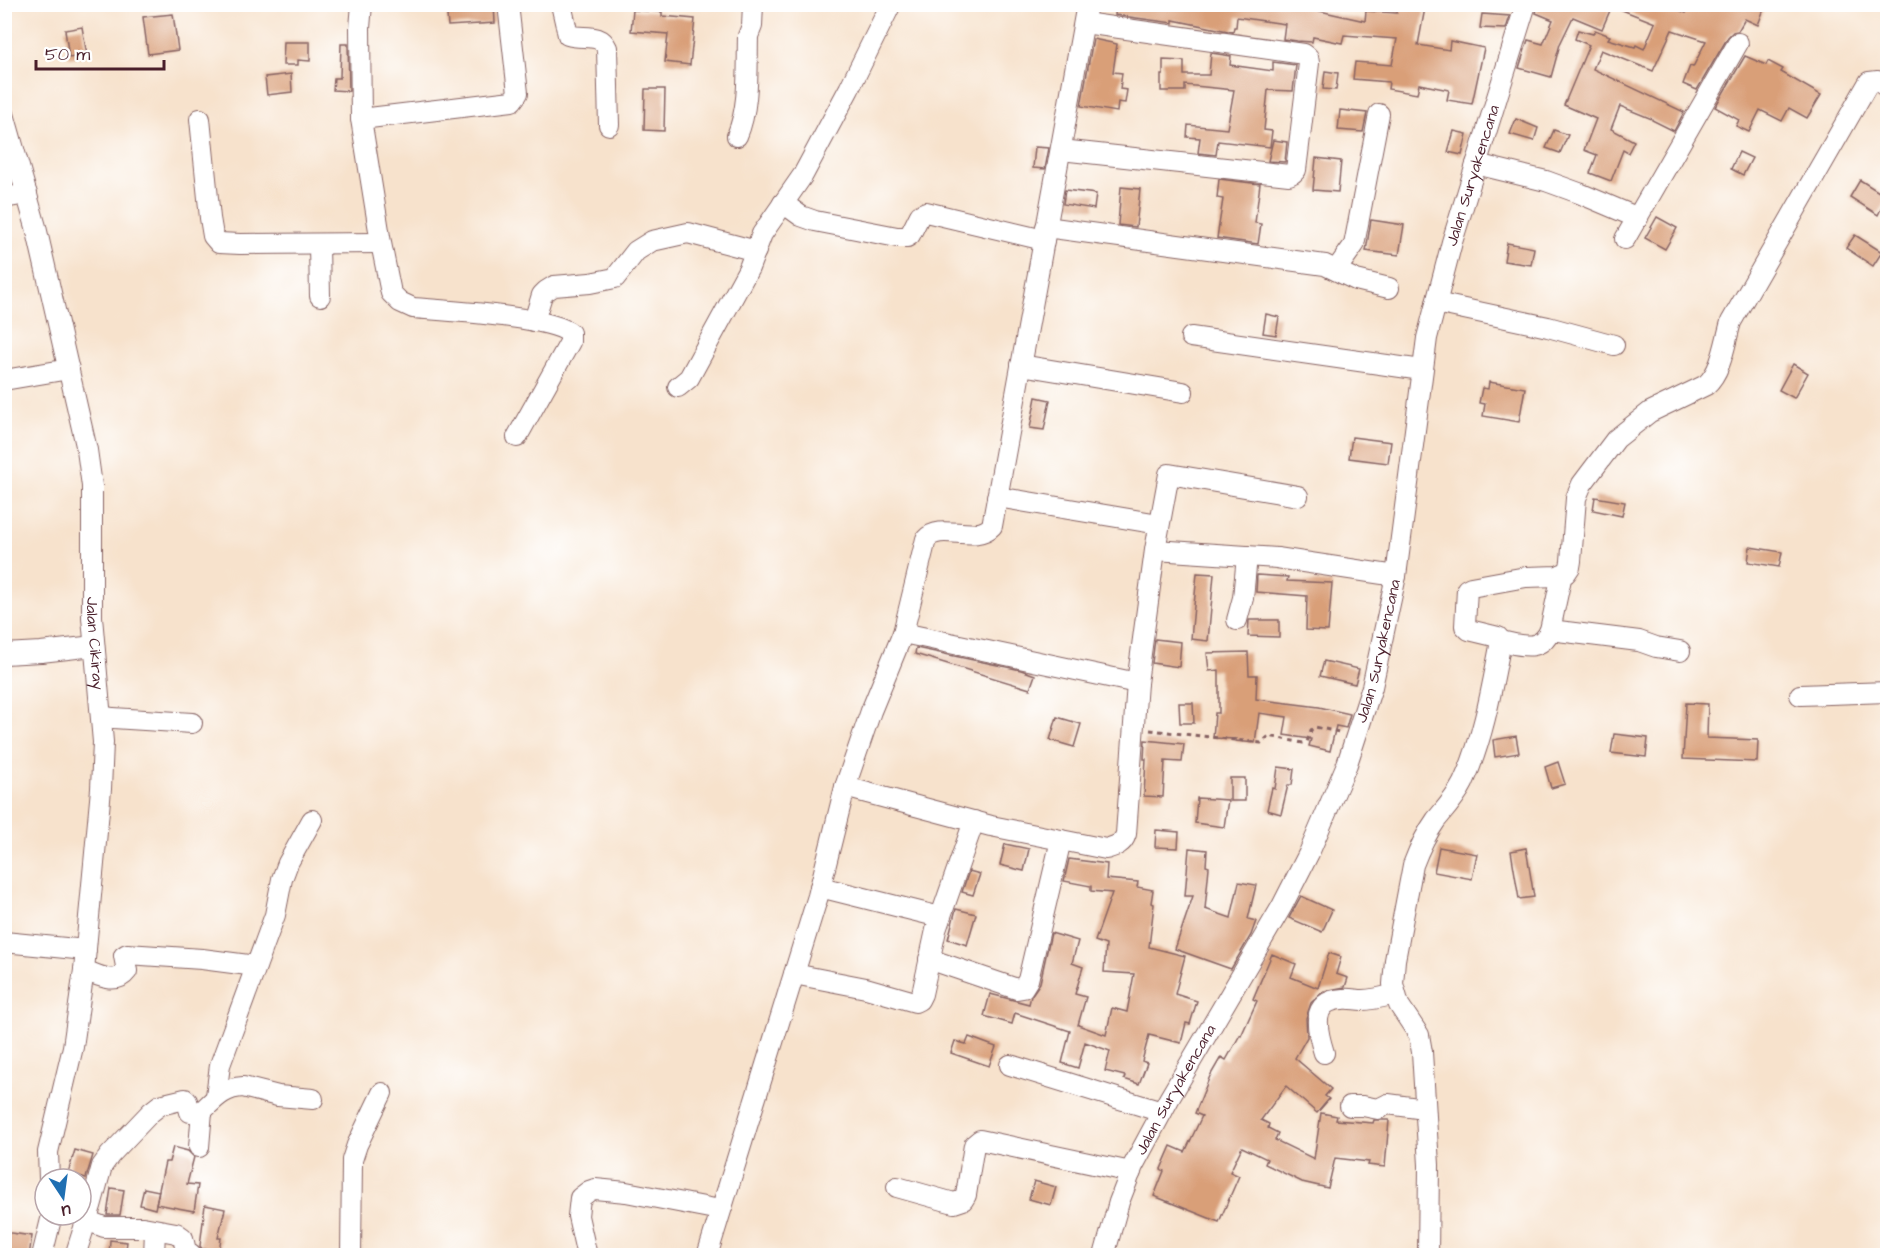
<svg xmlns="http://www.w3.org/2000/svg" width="1892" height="1260" font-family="'Architects Daughter',sans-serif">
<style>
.building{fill:#d99f78}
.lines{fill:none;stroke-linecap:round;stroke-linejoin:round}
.minor-casing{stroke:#876363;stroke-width:22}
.path{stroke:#876363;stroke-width:3;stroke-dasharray:4.5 4.5;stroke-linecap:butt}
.minor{stroke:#fff;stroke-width:20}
.labels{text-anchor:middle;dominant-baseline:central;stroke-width:5;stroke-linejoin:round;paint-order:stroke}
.street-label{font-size:16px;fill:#4a1f2b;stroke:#fff}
</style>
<rect width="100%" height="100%" fill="#fff"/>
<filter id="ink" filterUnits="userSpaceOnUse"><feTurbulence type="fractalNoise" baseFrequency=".0167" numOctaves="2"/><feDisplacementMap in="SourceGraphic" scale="12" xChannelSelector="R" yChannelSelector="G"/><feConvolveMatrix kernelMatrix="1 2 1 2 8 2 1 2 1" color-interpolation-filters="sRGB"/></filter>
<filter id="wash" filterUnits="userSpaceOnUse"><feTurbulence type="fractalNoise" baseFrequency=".008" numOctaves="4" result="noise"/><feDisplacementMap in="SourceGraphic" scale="24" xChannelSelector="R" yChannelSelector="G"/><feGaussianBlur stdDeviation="1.35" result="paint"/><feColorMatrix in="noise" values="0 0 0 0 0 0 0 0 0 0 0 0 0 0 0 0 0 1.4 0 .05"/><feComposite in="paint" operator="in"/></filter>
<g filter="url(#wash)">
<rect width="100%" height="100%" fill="#f7e2cc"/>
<g id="blocks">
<!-- building -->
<g class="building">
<path d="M446,4h48l1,19 -47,3z"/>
<path d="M1116,4h200l-1,6 50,11 1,-10 31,2 2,-9h1l25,4 -7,37 31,5 1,-9 34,7 -12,56 -25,-4 2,-10 -30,-6 -2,10 -29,-5 1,-7 -36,-3 2,-17 37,3 5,-26 -53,-4 -2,8 -29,-6 -1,5 -15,-1 -14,-2 2,-15 -48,-7 -1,10h-2l-1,5 -60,-12v3l-58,-8z"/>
<path d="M1538,4h127l21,9 4,-9h62l12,5 -6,16 -13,-6 -7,12 -5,1 -5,5 -31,53 -14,-6 7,-18 3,1 13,-26 -34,-11 -19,41 -52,-21 -8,19 91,43 -10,19 -22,-11v-1l-32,-13 -9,23 23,12 -6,12 -5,-3 -12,31 -21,-8 7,-18 -13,-5 12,-31 -32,-14 25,-60 -14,-6 3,-9 15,4 2,-4 15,6 -2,3 27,8 1,-2 8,4 11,-26 -43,-17 -10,23 -29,-12 -13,27 -9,33 -32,-9 9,-28 15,4 10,-24 -17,-7z"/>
<path d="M633,10l29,2v4l33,3 -5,46 -25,-3 3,-28 -37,-3z"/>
<path d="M173,14l5,36 -30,4 -5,-37z"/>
<path d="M1482,14l28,2 -4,13 -26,-1z"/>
<path d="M82,27l5,28 -18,3 -4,-28z"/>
<path d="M1093,39l24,5 -4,28 9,1 -2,16 7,1 -2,13 -7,-1 -1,10 -36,-6z"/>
<path d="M284,42h26v19l-12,-1v5h-15z"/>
<path d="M341,44h7l1,47 -16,-1 1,-12h6z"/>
<path d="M1211,53l20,3 -1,9 43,6v-9l23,3 -3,26 -25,-1 -4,40 8,1 -2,16 -52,-6 -2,14 -18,-2 2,-15 -13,-1 1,-12 39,4 7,-39 -49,-5v6h-24v-16h2v-15l21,1v14h25z"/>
<path d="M1745,56l21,9 2,-4 15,8 -2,3 40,23 -14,23 -18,-10 -7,13 -22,-11 -11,22 -13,-6 3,-6 -24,-13z"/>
<path d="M1325,71l13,2 -2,17 -13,-1z"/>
<path d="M291,74l1,18 -25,3 -2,-18z"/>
<path d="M645,89h20l-1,42 -20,-1z"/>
<path d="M1340,110l27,3 -4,19 -25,-2z"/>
<path d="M1516,119l22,9 -4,13 -24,-7z"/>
<path d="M1554,130l14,5 -8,18 -14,-5z"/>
<path d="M1454,131l13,3 -5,21 -14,-3z"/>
<path d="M1273,140l14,2 -2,20 -17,-1z"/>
<path d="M1035,147l14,1 -4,21 -12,-1z"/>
<path d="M1739,152l13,6 -9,17 -12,-6z"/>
<path d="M1316,158l25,3 -3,31 -25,-2z"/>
<path d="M1219,179l41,5 -5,39 6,1 -3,20 -41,-6 6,-39 -6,-1z"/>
<path d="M1860,180l27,17 -9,18 -28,-18z"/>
<path d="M1121,187l19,2 -4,38 -18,-2z"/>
<path d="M1065,190l31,4 -2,15 -31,-5z"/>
<path d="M1657,217l20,11 -12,21 -20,-11z"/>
<path d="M1371,220l33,5 -5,30 -33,-4z"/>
<path d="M1855,235l27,17 -9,14 -27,-18z"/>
<path d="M1507,243l27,5 -3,17 -27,-4z"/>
<path d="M1266,314l13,3 -3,18 -13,-2z"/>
<path d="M1793,364l15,9 -14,25 -15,-8z"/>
<path d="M1489,382l36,6 -6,34 -36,-6 2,-12 -6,-1 3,-15 6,1z"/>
<path d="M1036,397l14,3 -6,30 -14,-2z"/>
<path d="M1352,437l39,5 -3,21 -39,-5z"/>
<path d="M1595,497l30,5 -3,14 -29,-6z"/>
<path d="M1750,547l32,5 -3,15 -31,-5z"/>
<path d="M1197,573l17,1 -6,67 -17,-2z"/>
<path d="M1257,575l31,2 -1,4 45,2 -4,48 -22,-1 1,-34 -51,-4z"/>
<path d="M1249,620h30v17l-31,-1z"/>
<path d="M1155,639l26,3 -2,25 -27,-4z"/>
<path d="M916,648l105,22 14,5 -5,14 -115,-35z"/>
<path d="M1248,652l1,23h8l-1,24 63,8 31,7 -4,14 -10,-2 -6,25 -21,-5 2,-7 -27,-4 3,-18 -28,-4 -4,30 -19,-2v-2l-23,-1 2,-25h4v-43l-10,1 -2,-18z"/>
<path d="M1324,661l35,8 -4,15 -35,-8z"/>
<path d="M1179,703h14l1,20h-14z"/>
<path d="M1686,703l22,1 -1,34 51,2 -1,22 -74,-3z"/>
<path d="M1057,717l24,7 -7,23 -24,-7z"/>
<path d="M1614,734l34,4 -2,19 -35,-4z"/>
<path d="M1516,736l3,17 -24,4 -2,-17z"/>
<path d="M1145,740l39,4 -2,18 -17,-1 -2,36 -19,-1 2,-37h-2z"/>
<path d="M1558,762l7,22 -14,4 -6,-21z"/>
<path d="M1278,767l16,2 -2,16h-4l-7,29 -14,-4 5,-22 3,1z"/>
<rect x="1230" y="778" width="15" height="23"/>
<path d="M1197,798l31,2 -4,27 -29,-4z"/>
<path d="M1156,830l23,2 -1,16 -23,-1z"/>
<path d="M1005,844l24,5 -5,22 -24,-6z"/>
<path d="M1439,847l38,7 -5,25 -38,-7z"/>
<path d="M1189,848l18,2 -1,16 3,1 -4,42 26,9 8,-36 17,3 -8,34 8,2 -5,14 -20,34 -56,-20 18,-53h-8z"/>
<path d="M1526,848l8,49 -15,2 -8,-48z"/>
<path d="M1069,859l38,5 -1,15 32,3 -1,5 16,3 -2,13 3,1 -5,43 36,9 -10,38 22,7 -7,23 -4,-1 -5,20 -32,-8 -7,26 5,2 -8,21 -15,-5 1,-3 -20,-5 5,-20 -25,-9 -7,26 -16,-5 8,-32 -55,-18 -3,11 -28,-8 6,-22 39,10 2,-8 9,-13 11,-50 27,8 -6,22 11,4 -8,27 11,3 -8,28 28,10 6,-27 15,4 7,-38 -30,-2 2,-27 -11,-4 17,-48 -21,-2v-5l-27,-5z"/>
<path d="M969,871l11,3 -7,21 -11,-3z"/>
<path d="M1301,896l31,14 -10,22 -33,-14z"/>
<path d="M956,909l20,5 -9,31 -19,-6z"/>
<path d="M1329,953l12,4 -5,17 12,4 -3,9 -21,4 -13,12 -5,15 1,19 -12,21 36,31 -6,7 4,3 -12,14 -31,-27 -25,34 8,4 -1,4 10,5 -3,7 39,19 7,-46 16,3 -1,4 37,3 1,-3h15l-4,47 -17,-2 1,-3 -34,-4 -7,30 -26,-6 -37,-18 2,-5 -25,-12 -12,25 9,4 -20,46 -65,-26 10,-25 -3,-2 10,-23 14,6 17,-36 -7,-3 15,-37 11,-19 5,3 14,-25 1,1 16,-35 -4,-2 19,-45 24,10 -5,13 27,11z"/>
<path d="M969,1037l27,10 -7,19 -38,-13 4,-12 11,3z"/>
<path d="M173,1147l15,4 6,6 -7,27 11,1 -4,26 -38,-7 9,-42h4z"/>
<path d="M75,1150l18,5 -7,23 -18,-5z"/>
<path d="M1034,1181l22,6 -5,18 -22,-6z"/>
<path d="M111,1188l13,2 -4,25h-13z"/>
<path d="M144,1188l15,3 -4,18 -15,-4z"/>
<path d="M205,1205l20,4 -7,29h3l-2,13 -17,-2 -2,-3z"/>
<path d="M4,1232l28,4 -3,20h-25z"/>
<path d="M110,1240l17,2 -2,14h-16z"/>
</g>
</g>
</g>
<g filter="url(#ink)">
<use href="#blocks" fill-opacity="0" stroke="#876363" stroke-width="1.5"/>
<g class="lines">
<!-- minor casing -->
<g class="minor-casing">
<g id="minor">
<path d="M362,4l-2,24 1,91 20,124 10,50 9,9 13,6c33,3 136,8 157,25v9l-53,95"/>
<path d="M561,4l7,31c15,5 32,-3 39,13l2,77"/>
<path id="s1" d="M4,114l32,113 51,223 5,36v131l11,125 -2,47 -17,181 -11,77 -25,105 1,27"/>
<path d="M200,119l10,99 3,18 6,7 21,1 141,-1"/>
<path d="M361,119l151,-18 6,-8 -10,-89"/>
<path d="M737,136c13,-31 10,-67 11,-100l4,-10 1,-22"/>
<path d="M1061,150l228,25 4,-2 3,-3 13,-107 -1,-6 -4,-3 -220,-31"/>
<path d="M1476,164l70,17 33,12 59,25"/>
<path d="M4,198l23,-4"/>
<path d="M783,203l18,13 14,5 82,16h10l3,-2 10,-20 6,-3 118,28"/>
<path d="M1046,227l279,38 31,15 33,8"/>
<path d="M1625,239l113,-196"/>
<path d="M319,244l1,52"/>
<path d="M1336,270l18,-25 25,-131"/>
<path d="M1436,303l112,24 66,18"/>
<path d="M534,321l8,-26 4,-4 8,-5 36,-3 25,-5 21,-27 16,-10 36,-8 68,18"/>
<path d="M1191,337l231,33"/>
<path d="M1021,365l162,27"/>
<path d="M4,380l65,-11"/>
<path d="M678,387l11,-9 60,-110 13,-34 41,-59 46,-86 42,-85"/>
<path d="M997,497l162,27"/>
<path d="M1155,550l122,8 119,18"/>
<path d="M1237,620l6,-22 4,-42"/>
<path d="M1550,630l89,11 17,6 24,4"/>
<path d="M903,633l234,50"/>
<path d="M1501,641c20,4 39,12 49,-11l12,-56"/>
<path d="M4,654l37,-2 53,-6"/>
<path d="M1800,695l88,-3"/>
<path d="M101,716l12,2 79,5"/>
<path d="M845,787l146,39 115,23c10,-3 17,-5 20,-15l11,-151 18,-133 14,-76 129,22"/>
<path d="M820,887l120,30"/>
<path d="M4,942l82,8"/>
<path d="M929,959l88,30 6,-1 5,-8 33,-140"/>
<path d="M84,970c14,5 32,16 43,1l-3,-15 3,-2 75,5 54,7"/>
<path d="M794,974l72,14 49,14 4,-2 3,-6 14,-64 38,-109"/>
<path d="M1324,1053c-7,-22 -15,-53 19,-54 6,-1 13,1 19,1 11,0 22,-3 33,-6"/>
<path d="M1010,1065l152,47"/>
<path d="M216,1096l4,-31 55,-150 7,-36 6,-16 24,-43"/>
<path d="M1350,1106h13l15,3 10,-5 37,5"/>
<path d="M199,1147l3,-36"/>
<path d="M897,1187l57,16 9,-3 3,-5 8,-50 6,-5 151,32"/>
<path d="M86,1220l18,7h39l33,6 7,5 3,13 5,3"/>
<path d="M42,1256l10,-41"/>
<path d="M75,1256l16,-50 11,-40 8,-11 41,-43 9,-7 25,-6 2,2 3,11 12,-1c13,-12 21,-23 41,-24l35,9 35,3"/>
<path d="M154,1256l1,-26"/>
<path d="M351,1256l1,-96 5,-15 25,-52"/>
<path d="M587,1256l-9,-40 2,-18 9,-7 6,-2 31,3 94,18"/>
<path d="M707,1256l111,-360 27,-109 26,-76 32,-78 23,-94c15,-17 49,5 66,-13l95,-522"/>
<path id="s2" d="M1104,1256l15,-54 14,-36 36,-67 113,-193 27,-53 38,-89 25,-77 24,-111 31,-238 25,-96 74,-238"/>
<path d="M1428,1256l1,-91 -7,-113 -3,-17 -20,-30 -6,-21 2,-24 18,-95c6,-16 13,-31 23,-45 10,-12 20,-23 27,-37 20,-43 29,-95 38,-142l-3,-4 -29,-7 -4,-4 2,-37 4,-2 55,-10 32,-1 8,-3 4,-6 1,-6 5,-63 6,-14 34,-45 34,-27 56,-27c16,-14 19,-43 25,-63l138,-240 9,-1 10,7"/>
</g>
</g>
<!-- path -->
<path class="path" d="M1150,730l111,13 8,-7 34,7 4,-1 4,-12 4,-3 24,5"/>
<!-- minor -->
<use href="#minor" class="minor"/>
</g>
</g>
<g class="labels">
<!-- street labels -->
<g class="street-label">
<text stroke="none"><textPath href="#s2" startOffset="1154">Jalan Suryakencana</textPath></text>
<text stroke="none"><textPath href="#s1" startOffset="540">Jalan Cikiray</textPath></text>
<text stroke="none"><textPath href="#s2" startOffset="668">Jalan Suryakencana</textPath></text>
<text stroke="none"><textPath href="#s2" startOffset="182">Jalan Suryakencana</textPath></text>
</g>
</g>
<!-- margin -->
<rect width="1892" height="1260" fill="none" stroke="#fff" stroke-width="24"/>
<!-- north arrow -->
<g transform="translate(63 1197) rotate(167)"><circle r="28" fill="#ffffff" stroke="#b7a5aa" stroke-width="1.5"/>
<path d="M0-4.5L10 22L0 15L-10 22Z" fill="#1f6fb2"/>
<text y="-9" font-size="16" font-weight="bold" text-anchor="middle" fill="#4a1f2b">U</text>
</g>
<!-- scale -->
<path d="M36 60v9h128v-9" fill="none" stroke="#4a1f2b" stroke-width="3"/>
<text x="45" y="60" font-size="18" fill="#4a1f2b" stroke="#ffffff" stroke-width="4.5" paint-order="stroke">50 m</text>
</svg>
